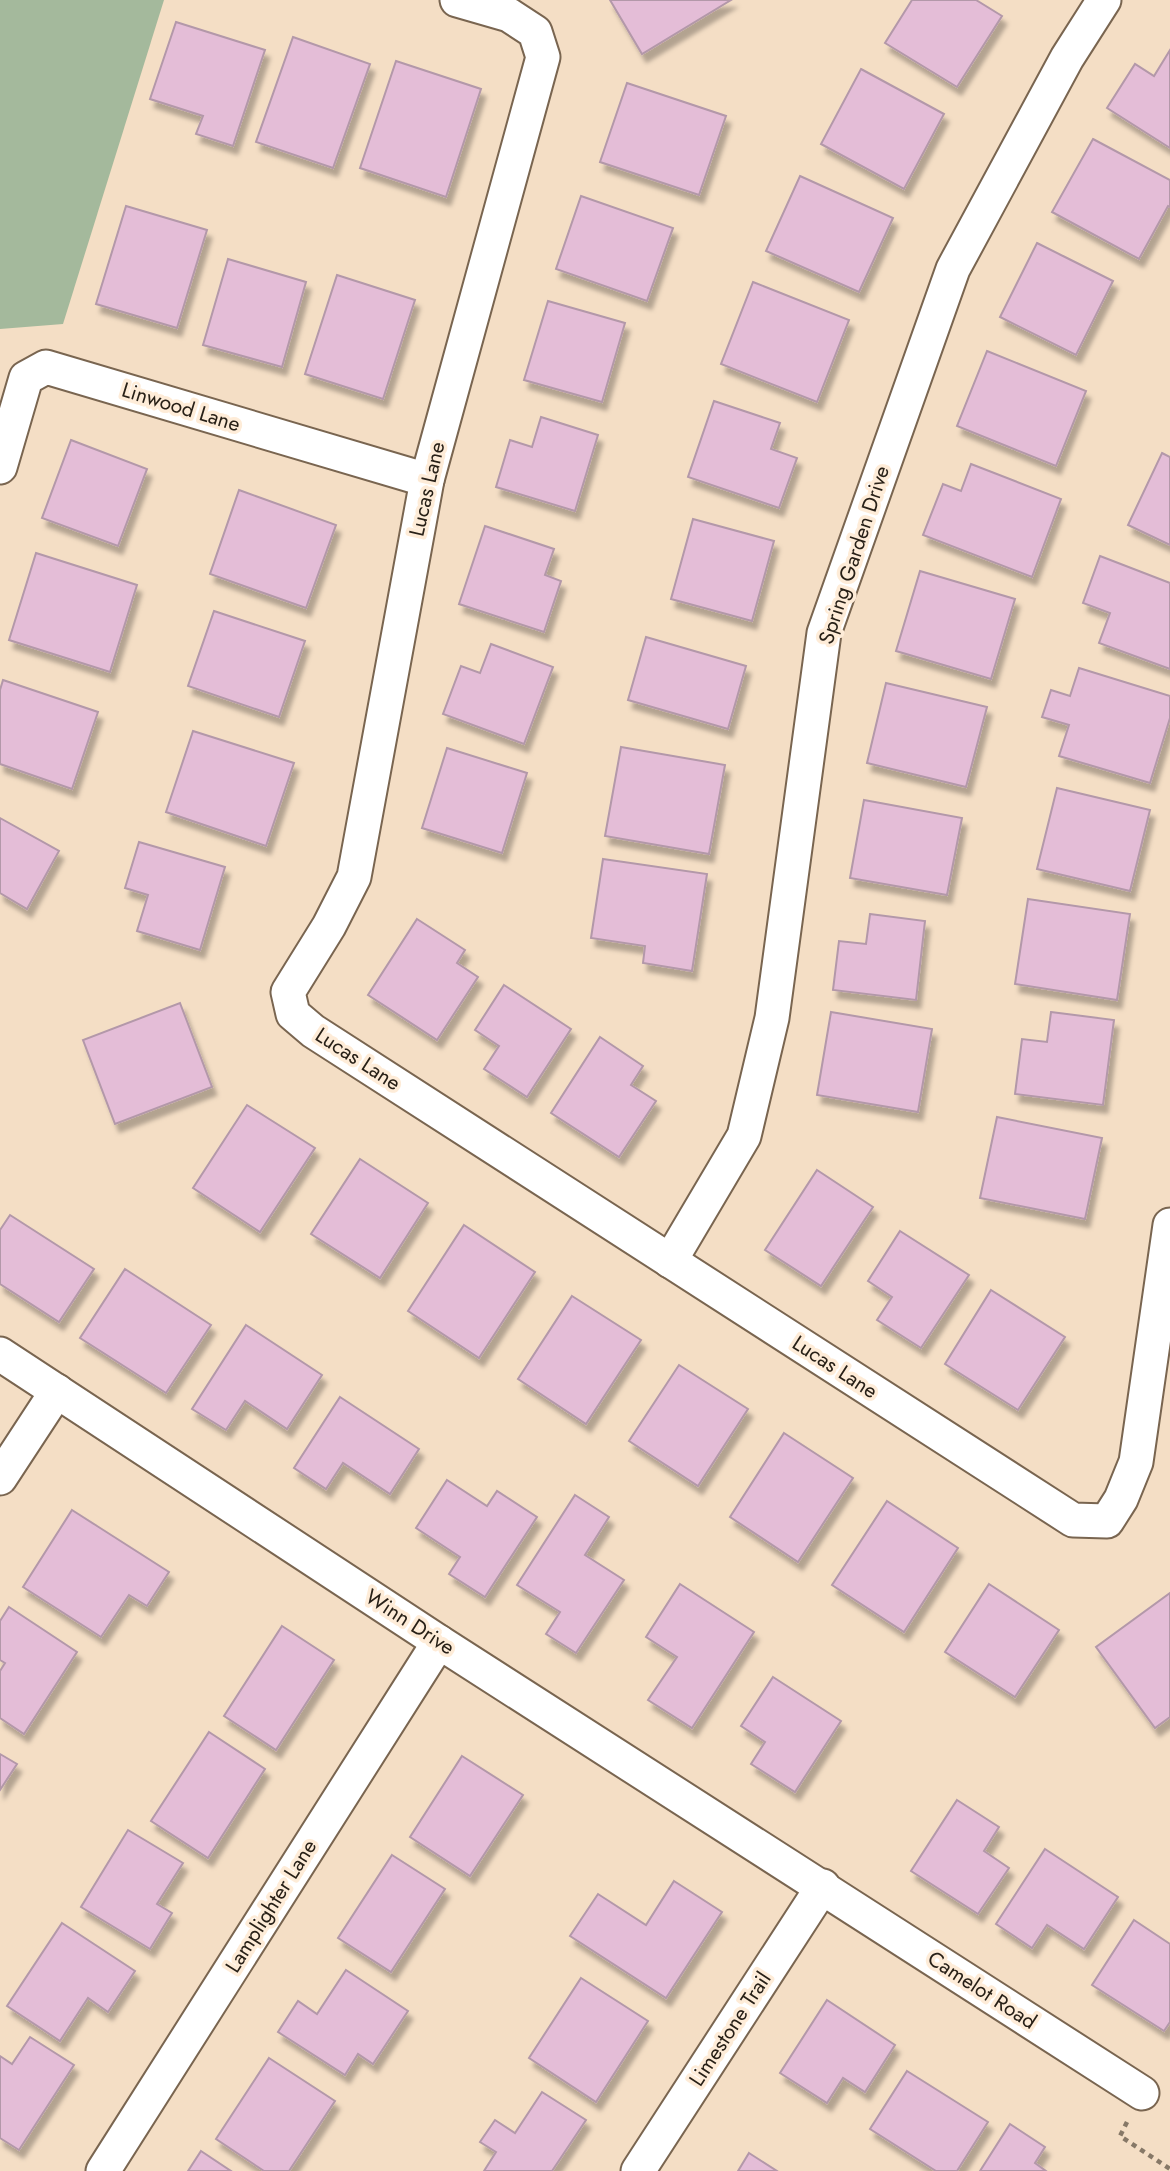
<svg xmlns="http://www.w3.org/2000/svg" width="1170" height="2171" font-family="Jost,sans-serif">
<style>
.green{fill:#a4b99c}
.building{fill:#e4bdd7;stroke:#b398a9;stroke-width:2;filter:url(#shadow)}
.lines{fill:none;stroke-linecap:round;stroke-linejoin:round}
.street-casing{stroke:#796550;stroke-width:37}
.path{stroke:#867867;stroke-width:4.5;stroke-dasharray:5 5;stroke-linecap:butt}
.street{stroke:#fff;stroke-width:33}
.labels{text-anchor:middle;dominant-baseline:central;stroke-width:7;stroke-linejoin:round;paint-order:stroke}
.street-label{font-size:21px;fill:#282017;stroke:#feecd8}
</style>
<defs>
<filter id="shadow"><feDropShadow dx="4.5" dy="8" stdDeviation="2" flood-color="#0004"/></filter>
</defs>
<rect width="100%" height="100%" fill="#f4dec5"/>
<!-- green -->
<path class="green" d="M0,0h164l-101,324 -63,5z"/>
<!-- building -->
<g class="building">
<path d="M610,0h121l-89,54z"/>
<path d="M912,0h64l26,16 -45,71 -72,-44z"/>
<path d="M176,22l89,28 -32,96 -37,-12 7,-18 -53,-17z"/>
<path d="M293,37l77,27 -37,104 -77,-26z"/>
<path d="M1170,50v98l-63,-40 28,-44 19,12z"/>
<path d="M396,61l85,28 -35,108 -86,-29z"/>
<path d="M861,69l83,45 -40,75 -83,-45z"/>
<path d="M627,83l99,33 -27,79 -99,-33z"/>
<path d="M1093,139l77,41v27l-2,-1 -29,53 -87,-47z"/>
<path d="M800,176l93,42 -34,74 -93,-41z"/>
<path d="M581,196l92,32 -26,73 -91,-32z"/>
<path d="M126,206l81,24 -30,98 -81,-24z"/>
<path d="M1037,243l76,38 -37,74 -76,-38z"/>
<path d="M228,259l78,23 -24,85 -79,-22z"/>
<path d="M337,275l78,25 -32,99 -78,-25z"/>
<path d="M753,282l96,38 -32,82 -96,-38z"/>
<path d="M548,301l77,22 -23,79 -78,-22z"/>
<path d="M987,351l99,40 -30,75 -99,-40z"/>
<path d="M714,401l66,22 -9,26 26,9 -18,50 -91,-31z"/>
<path d="M541,417l57,18 -23,76 -79,-24 14,-47 22,7z"/>
<path d="M71,440l76,29 -29,77 -76,-28z"/>
<path d="M1162,453l8,4v88l-42,-20z"/>
<path d="M971,464l90,35 -29,78 -109,-42 20,-51 18,7z"/>
<path d="M239,490l97,35 -30,83 -96,-34z"/>
<path d="M693,519l81,22 -22,80 -81,-22z"/>
<path d="M485,526l69,23 -9,26 16,6 -17,51 -85,-28z"/>
<path d="M36,553l101,32 -27,87 -101,-32z"/>
<path d="M1100,556l70,27v86l-71,-26 11,-30 -27,-10z"/>
<path d="M920,571l95,28 -24,80 -95,-28z"/>
<path d="M214,611l91,30 -26,76 -91,-31z"/>
<path d="M646,637l100,29 -18,63 -100,-29z"/>
<path d="M491,644l62,23 -29,77 -81,-30 18,-48 19,7z"/>
<path d="M1079,668l91,28v22l-20,65 -91,-27 10,-31 -27,-8 9,-27 19,6z"/>
<path d="M3,680l95,32 -26,77 -72,-25v-74z"/>
<path d="M886,683l101,24 -21,80 -99,-24z"/>
<path d="M193,731l101,32 -28,83 -100,-34z"/>
<path d="M621,747l104,18 -16,89 -104,-18z"/>
<path d="M447,748l80,25 -25,80 -80,-25z"/>
<path d="M1057,788l93,22 -20,81 -93,-22z"/>
<path d="M864,800l98,18 -15,77 -97,-17z"/>
<path d="M0,818l59,33 -32,58 -27,-16z"/>
<path d="M139,842l86,25 -25,83 -63,-19 11,-36 -23,-7z"/>
<path d="M603,859l104,15 -15,97 -49,-8 2,-17 -54,-8z"/>
<path d="M1028,899l102,15 -13,86 -102,-16z"/>
<path d="M870,914l55,7 -9,79 -83,-10 6,-49 27,3z"/>
<path d="M417,919l48,31 -8,13 21,14 -41,63 -69,-45z"/>
<path d="M504,985l67,44 -44,68 -43,-28 15,-23 -24,-16z"/>
<path d="M180,1003l32,84 -97,37 -32,-84z"/>
<path d="M831,1012l101,17 -14,83 -101,-17z"/>
<path d="M1051,1012l63,8 -11,85 -88,-11 7,-55 25,3z"/>
<path d="M600,1037l43,29 -12,19 25,16 -37,56 -68,-44z"/>
<path d="M247,1105l68,43 -55,84 -67,-44z"/>
<path d="M997,1117l105,21 -17,81 -105,-21z"/>
<path d="M360,1159l68,44 -48,75 -69,-44z"/>
<path d="M817,1170l56,37 -52,79 -56,-36z"/>
<path d="M10,1215l84,54 -35,53 -59,-38v-54z"/>
<path d="M464,1225l71,47 -56,86 -71,-47z"/>
<path d="M900,1231l69,44 -48,73 -44,-28 15,-23 -24,-16z"/>
<path d="M125,1269l86,56 -45,68 -86,-55z"/>
<path d="M991,1290l74,47 -47,73 -73,-46z"/>
<path d="M572,1296l69,44 -55,84 -68,-45z"/>
<path d="M246,1325l76,50 -35,54 -42,-28 -19,29 -34,-21z"/>
<path d="M679,1365l69,44 -50,77 -69,-45z"/>
<path d="M340,1397l79,52 -29,45 -47,-31 -17,26 -32,-21z"/>
<path d="M784,1433l69,45 -55,84 -68,-45z"/>
<path d="M447,1480l40,26 10,-15 40,26 -52,80 -36,-23 11,-17 -44,-29z"/>
<path d="M575,1495l34,22 -24,38 39,25 -48,73 -30,-19 14,-22 -43,-27z"/>
<path d="M887,1501l71,47 -54,84 -72,-47z"/>
<path d="M72,1510l97,62 -22,34 -18,-11 -28,42 -78,-50z"/>
<path d="M680,1584l74,48 -62,96 -44,-28 29,-43 -31,-20z"/>
<path d="M989,1584l70,46 -44,67 -70,-45z"/>
<path d="M1170,1593v124l-15,11 -59,-81z"/>
<path d="M9,1607l68,45 -53,82 -24,-16v-47l5,-8 -5,-3v-39z"/>
<path d="M282,1626l52,34 -58,90 -52,-34z"/>
<path d="M773,1677l68,44 -46,71 -44,-28 14,-22 -24,-16z"/>
<path d="M209,1732l56,37 -57,89 -57,-37z"/>
<path d="M0,1754l17,10 -17,26z"/>
<path d="M462,1756l61,39 -53,81 -60,-39z"/>
<path d="M957,1800l42,27 -15,24 25,17 -31,46 -67,-43z"/>
<path d="M128,1830l55,33 -26,41 15,9 -22,36 -69,-42z"/>
<path d="M1045,1849l73,48 -34,52 -37,-24 -15,23 -36,-24z"/>
<path d="M392,1855l53,34 -54,83 -53,-34z"/>
<path d="M674,1881l48,31 -56,86 -96,-62 28,-42 48,31z"/>
<path d="M1134,1920l36,24v78l-6,9 -72,-46z"/>
<path d="M62,1923l73,48 -27,41 -20,-14 -28,43 -53,-35z"/>
<path d="M346,1970l62,41 -35,53 -15,-10 -13,21 -67,-43 20,-31 19,13z"/>
<path d="M581,1978l67,43 -52,81 -67,-44z"/>
<path d="M827,2000l68,45 -30,47 -22,-14 -16,25 -47,-30z"/>
<path d="M30,2037l44,28 -55,85 -19,-12v-82l12,8z"/>
<path d="M269,2058l66,43 -46,70h-25l-48,-32z"/>
<path d="M907,2071l81,51 -31,49h-21l-66,-42z"/>
<path d="M542,2092l44,28 -34,51h-68l12,-19 -16,-10 15,-22 20,13z"/>
<path d="M1010,2124l35,23 -10,16 11,8h-66z"/>
<path d="M201,2151l30,20h-43z"/>
<path d="M749,2153l28,18h-39z"/>
</g>
<g class="lines">
<!-- street casing -->
<g class="street-casing">
<g id="street">
<path d="M457,0l52,15 26,17 8,25 -116,423 -73,397 -25,49 -41,66 5,22 20,17 760,489 34,1 14,-22 15,-37 34,-237"/>
<path d="M0,467l26,-89 20,-11 381,113"/>
<path d="M670,1261l74,-125 28,-118 52,-385 129,-364 114,-211 37,-58"/>
<path d="M0,1354l439,288 703,451"/>
<path d="M0,1478l57,-87"/>
<path d="M103,2171l336,-529"/>
<path d="M638,2171l185,-285"/>
</g>
</g>
<!-- path -->
<path class="path" d="M1127,2122l-7,14 50,33"/>
<!-- street -->
<use href="#street" class="street"/>
</g>
<g class="labels">
<!-- street labels -->
<g class="street-label">
<text transform="translate(181 407) rotate(17)">Linwood Lane</text>
<text transform="translate(427 489) rotate(-77)">Lucas Lane</text>
<text transform="translate(854 555) rotate(-72)">Spring Garden Drive</text>
<text transform="translate(358 1059) rotate(33)">Lucas Lane</text>
<text transform="translate(835 1367) rotate(33)">Lucas Lane</text>
<text transform="translate(410 1622) rotate(33)">Winn Drive</text>
<text transform="translate(271 1906) rotate(-58)">Lamplighter Lane</text>
<text transform="translate(982 1990) rotate(33)">Camelot Road</text>
<text transform="translate(730 2029) rotate(-57)">Limestone Trail</text>
</g>
</g>
</svg>
